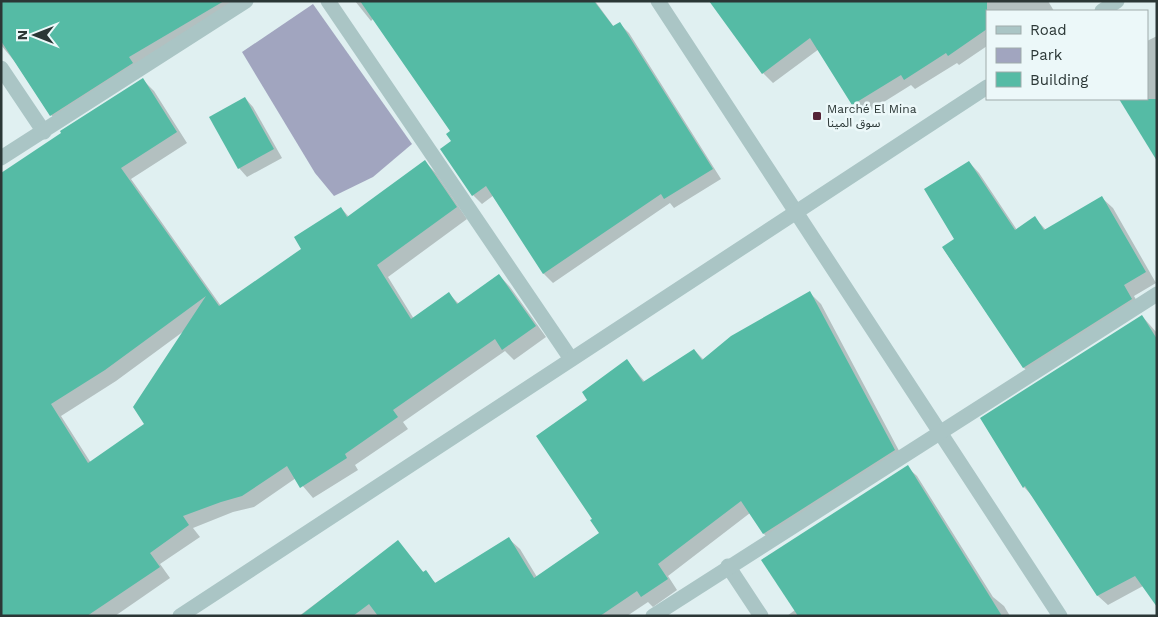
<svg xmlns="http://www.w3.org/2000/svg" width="1158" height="617" font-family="'Work Sans','Noto Sans Arabic',sans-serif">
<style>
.green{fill:#a1a5bf}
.shadow{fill:#0003;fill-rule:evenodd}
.building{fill:#55bba5;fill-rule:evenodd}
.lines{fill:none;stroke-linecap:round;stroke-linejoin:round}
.minor{stroke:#aac5c5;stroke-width:15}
.poi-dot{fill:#552437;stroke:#ecf8f9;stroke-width:2}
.labels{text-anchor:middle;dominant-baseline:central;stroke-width:5;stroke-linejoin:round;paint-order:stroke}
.poi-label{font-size:12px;fill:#2b3736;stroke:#ecf8f9;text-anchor:start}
</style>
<rect width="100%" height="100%" fill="#e0f0f1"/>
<!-- green -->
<path class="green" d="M313,4l99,140 -39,33 -39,19 -19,-23 -73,-121z"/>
<!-- shadow -->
<g class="shadow">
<path d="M1,1h248l-188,124 -10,-10 -35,-52 -15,-18z"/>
<path d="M355,1h240l19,26 6,-3 9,9 92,146 -47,29 -4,-5 -117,80 -9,-9 -50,-79 -12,9 -9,-9 -20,-53 -1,-10 -78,-114 -3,3z"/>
<path d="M710,1h338l6,10h-67v35l-28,19 -2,-2 -42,26 -4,-4 -48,30 -10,-11 -34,-55 -46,34 -10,-10z"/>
<path d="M1157,36v123l-36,-60h26v-58z"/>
<path d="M143,80l11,11 33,52 -56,36 90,127 82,-57 38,-41 8,9 76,-55 11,11 31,46 -79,58 26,42 35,-25 10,10 40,-29 11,12 36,50 -32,23 -9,-9 -102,71 5,7 -53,36 3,5 -45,28 -17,-20 -42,29 -21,5 -40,16 7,9 -40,27 10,14 -55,38h-114v-442zM184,331l-39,94 -54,38 -30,-47 55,-35z"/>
<path d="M245,98l8,9 29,51 -35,19 -8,-9z"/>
<path d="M969,162l10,11 38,57 18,-12 11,12 56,-32 11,10 43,75 -22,13 8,14 -107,68 -11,-10 -81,-120 13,-9z"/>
<path d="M810,293l11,11 84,158 -130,82 -11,-10 -14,-21 -82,63 9,14 -24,17 -5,-5 -21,14h-328l99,-74 26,31 13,11 72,-45 11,10 17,28 63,-44 -6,-14 -5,-119 38,-39 18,21 49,-32 10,10z"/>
<path d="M1142,316l15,17v272l-14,-19 -35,19 -10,-9 -64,-98 -10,-11z"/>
<path d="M907,467l10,9 76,121 11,9 6,10h-223l8,-6z"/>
</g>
<!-- building -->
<g class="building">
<path d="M1,1h223l-95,56 4,6 -83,53 -49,-75z"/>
<path d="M360,1h234l19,25 7,-4 93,147 -49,30 -3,-5 -118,80 -57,-88 -14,10 -32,-47 11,-8 -5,-7 4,-3z"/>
<path d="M709,1h278v28l-39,27 -2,-3 -42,27 -3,-5 -49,30 -42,-67 -48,36z"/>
<path d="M143,78l34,54 -56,36 98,138 82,-57 -7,-12 47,-30 6,10 78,-57 32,47 -80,58 34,54 38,-27 8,12 42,-30 37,52 -34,24 -7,-11 -102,71 5,7 -53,37 2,4 -47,30 -13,-22 -45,30 -21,6 -38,14 6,9 -39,28 10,14 -73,49h-86v-443l60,-40 -1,-2zM206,296l-73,111 11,17 -56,39 -37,-59 54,-34z"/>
<path d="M245,97l29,52 -36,20 -29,-52z"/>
<path d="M1119,99h38v62z"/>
<path d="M969,161l46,69 20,-14 9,14 58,-34 44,76 -22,13 8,14 -109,69 -81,-121 12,-8 -30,-50z"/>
<path d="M810,291l85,159 -132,84 -22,-33 -83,63 10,15 -27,18 -4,-6 -37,25h-222l-9,-12 -16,12h-53l98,-76 25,32 3,-2 9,13 74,-46 25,41 65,-45 -9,-13 2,-1 -56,-83 51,-36 -5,-8 45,-33 16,23 51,-33 8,11 29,-24z"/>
<path d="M1142,315l15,24v268l-22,-31 -38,20 -72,-110 -2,2 -43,-70z"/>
<path d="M908,465l94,151h-204l-37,-56z"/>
</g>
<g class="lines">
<!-- minor -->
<g class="minor">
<path d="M328,1l243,358"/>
<path d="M658,1l402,615"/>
<path d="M1102,11l15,-10"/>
<path d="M1,68l43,64"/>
<path d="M1,158l245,-157"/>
<path d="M728,566l33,50"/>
<path d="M180,616l807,-529"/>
<path d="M653,616l504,-322"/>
</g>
</g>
<!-- markers -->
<rect class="poi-dot" x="812" y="111" width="10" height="10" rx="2.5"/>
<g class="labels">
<!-- poi labels -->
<g class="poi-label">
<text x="827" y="109">Marché El Mina<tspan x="827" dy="14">سوق المينا</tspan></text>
</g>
</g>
<!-- border -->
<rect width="1158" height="617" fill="none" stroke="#2b3736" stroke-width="5"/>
<!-- legend -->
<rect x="986" y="10" width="162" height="90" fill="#ecf8f9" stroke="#9fabab"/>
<rect x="996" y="26" width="25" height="8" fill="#aac5c5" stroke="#9fabab"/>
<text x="1030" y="35" font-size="15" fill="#2b3736">Road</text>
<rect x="996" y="48" width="25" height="15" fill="#a1a5bf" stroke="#9fabab"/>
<text x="1030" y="60" font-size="15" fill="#2b3736">Park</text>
<rect x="996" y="72" width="25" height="15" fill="#55bba5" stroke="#9fabab"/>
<text x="1030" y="85" font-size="15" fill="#2b3736">Building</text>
<!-- north arrow -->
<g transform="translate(35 35) rotate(270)" stroke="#ecf8f9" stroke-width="4" paint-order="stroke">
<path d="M0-4L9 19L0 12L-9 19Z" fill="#2b3736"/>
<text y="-8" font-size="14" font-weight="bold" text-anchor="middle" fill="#2b3736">N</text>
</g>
</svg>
